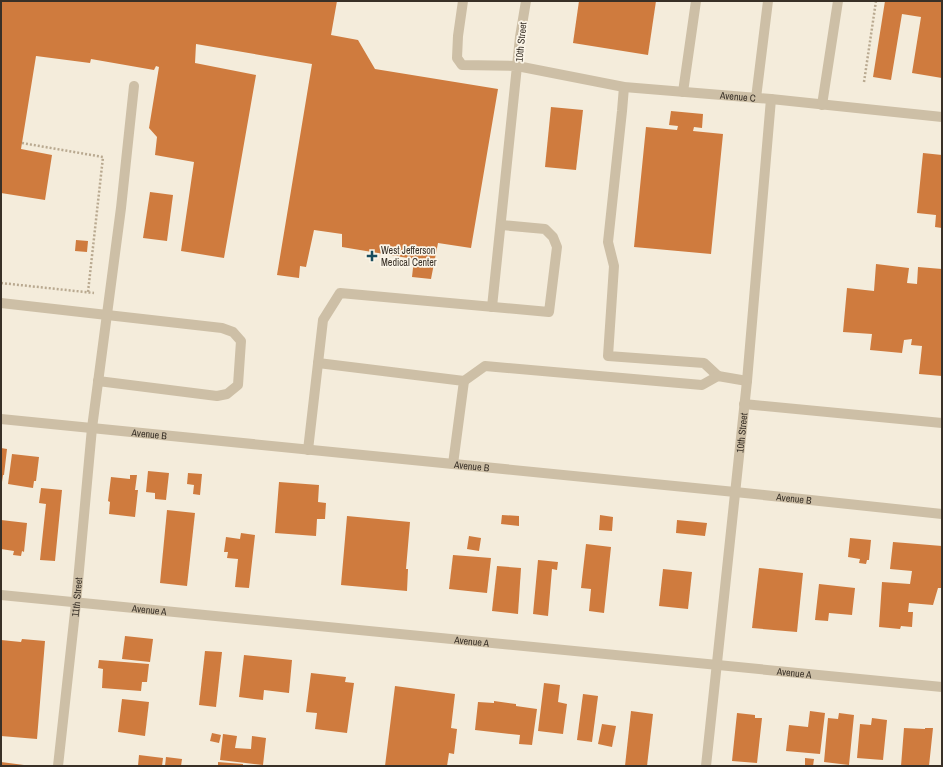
<svg xmlns="http://www.w3.org/2000/svg" width="943" height="767" font-family="'Archivo Narrow',sans-serif">
<style>
.building{fill:#cf7b3e}
.lines{fill:none;stroke-linecap:round;stroke-linejoin:round}
.path{stroke:#b9a990;stroke-width:2.5;stroke-dasharray:2 2;stroke-linecap:butt}
.minor{stroke:#cdbfa6;stroke-width:10}
.poi-dot{fill:#1a4d5d;stroke:#fbf5e8;stroke-width:1.5}
.labels{text-anchor:middle;dominant-baseline:central;stroke-width:3.5;stroke-linejoin:round;paint-order:stroke}
.street-label{font-size:10px;fill:#383027;stroke:#fbf5e8}
.poi-label{font-size:10px;fill:#383027;stroke:#fbf5e8;text-anchor:start}
</style>
<rect width="100%" height="100%" fill="#f4ecdb"/>
<!-- building -->
<g class="building">
<path d="M1,1h336l-6,34 27,5 17,29 123,20 -27,159 -33,-5 -7,36 -19,-2 2,-18 -72,-12v-13l-28,-4 -8,37 -6,-1 -1,12 -22,-3 35,-211 -116,-20 -1,19 61,12 -32,183 -43,-7 13,-89 -39,-7 2,-18 -8,-9 10,-61 -3,-1 -2,4 -63,-11 -1,4 -54,-7 -15,93 31,6 -7,45 -44,-7z"/>
<path d="M579,1h77l-8,54 -75,-12z"/>
<path d="M885,1h57v77l-30,-5 9,-56 -19,-3 -11,66 -18,-3z"/>
<path d="M551,107l32,3 -7,60 -31,-3z"/>
<path d="M671,111l32,3 -1,14 -8,-1 -1,4 30,3 -12,120 -77,-7 12,-120 31,3 1,-4 -9,-1z"/>
<path d="M923,153l19,2v73l-7,-1 1,-12 -19,-2z"/>
<path d="M150,192l23,3 -6,46 -24,-3z"/>
<path d="M76,240l12,1 -1,11 -12,-1z"/>
<path d="M876,264l33,4 -2,15 10,1 1,-17 24,2v107l-23,-2 3,-28 -11,-1 1,-6 -8,1 -2,13 -32,-3 2,-16 -29,-2 4,-44 27,3z"/>
<path d="M1,448l6,1 -3,26h-1l-1,7h-1z"/>
<path d="M12,454l27,3 -3,24h-2l-1,7 -25,-4z"/>
<path d="M148,471l21,2 -3,27 -11,-1v-6l-9,-1z"/>
<path d="M188,473l14,1 -2,21 -7,-1 1,-9 -7,-1z"/>
<path d="M130,475h7l-2,15h3l-3,27 -26,-3 1,-12 -2,-1 3,-24 19,2z"/>
<path d="M279,482l40,3 -1,17 8,1 -1,16h-8l-1,17 -41,-3z"/>
<path d="M41,488l21,2 -7,71 -15,-1 6,-56 -7,-1z"/>
<path d="M167,510l28,3 -8,73 -27,-3z"/>
<path d="M502,515l17,1v10l-18,-2z"/>
<path d="M600,515l13,2 -1,14 -13,-1z"/>
<path d="M347,516l63,6 -4,47h2l-1,22 -66,-6z"/>
<path d="M1,520l26,3 -3,29 -2,-1 -1,5 -8,-1 1,-4 -13,-2z"/>
<path d="M677,520l30,3 -2,13 -29,-3z"/>
<path d="M241,533l14,2 -6,53 -14,-1 3,-28 -11,-1 1,-6h-4l2,-15 14,2z"/>
<path d="M469,536l12,2 -2,13 -12,-2z"/>
<path d="M850,538l21,2 -2,20h-2l-1,4 -7,-1 1,-4 -12,-2z"/>
<path d="M893,542l49,4v42h-4l-5,17 -24,-2 -1,9h5l-1,15 -11,-1 -1,3 -21,-2 3,-45 28,2 2,-13 -22,-2z"/>
<path d="M586,544l25,3 -7,66 -15,-2 2,-22 -10,-1z"/>
<path d="M453,555l38,3 -4,35 -38,-4z"/>
<path d="M538,560l20,2 -1,8 -5,-1 -4,47 -15,-2z"/>
<path d="M497,566l24,2 -3,46 -26,-3z"/>
<path d="M759,568l44,5 -6,59 -45,-4z"/>
<path d="M663,569l29,3 -4,37 -29,-3z"/>
<path d="M819,584l36,4 -3,27 -23,-2 -1,8 -13,-1z"/>
<path d="M125,636l28,3 -3,23 -28,-3z"/>
<path d="M22,639l23,2 -8,98 -36,-3v-96l20,2z"/>
<path d="M205,651l17,1 -6,55 -17,-2z"/>
<path d="M244,655l48,5 -3,33 -25,-3 -1,10 -24,-3z"/>
<path d="M99,660l50,4 -2,18h-5l-1,9 -39,-3 1,-19 -5,-1z"/>
<path d="M311,673l35,4 -1,5 9,1 -7,50 -32,-4 2,-16 -11,-1z"/>
<path d="M544,683l16,2 -2,17 9,2 -4,30 -25,-3z"/>
<path d="M395,686l60,8 -4,34 6,1 -3,25 -5,-1 -2,13h-62z"/>
<path d="M583,694l15,2 -6,46 -15,-2z"/>
<path d="M122,699l27,3 -4,34 -27,-4z"/>
<path d="M494,701l22,3v2l21,3 -5,36 -13,-1 1,-9 -45,-5 3,-28 16,1z"/>
<path d="M631,711l22,3 -6,52h-22z"/>
<path d="M810,711l15,2 -5,41 -34,-3 3,-26 19,2z"/>
<path d="M737,713l18,2v3h7l-5,45 -25,-2z"/>
<path d="M839,713l15,2 -5,50 -25,-3 4,-44 10,1z"/>
<path d="M872,718l15,2 -4,40 -26,-2 3,-34 11,1z"/>
<path d="M602,724l14,2 -4,21 -14,-3z"/>
<path d="M904,728l21,1v-1h8l-4,38h-28z"/>
<path d="M212,733l9,2 -2,8 -9,-2z"/>
<path d="M223,734l14,2 -2,12 16,1 1,-13 14,2 -3,27 -43,-5z"/>
<path d="M139,755l24,3 -1,8h-24z"/>
<path d="M166,757l16,2 -1,7h-16z"/>
<path d="M805,758l9,1 -1,7 -8,-1z"/>
<path d="M1,762l23,3v1h-23z"/>
<path d="M218,762l25,2v2h-25z"/>
</g>
<g class="lines">
<!-- path -->
<g class="path">
<path d="M864,82l12,-81"/>
<path d="M22,143l81,14 -15,135"/>
<path d="M1,283l93,10"/>
</g>
<!-- minor -->
<g class="minor">
<path d="M463,1l-5,35 -1,22 5,7 55,1 -25,241"/>
<path id="s1" d="M526,1l-6,36 -3,29 107,21 147,12 171,18"/>
<path d="M624,87l-2,24 -14,131 6,24 -6,90 96,7 14,13"/>
<path d="M683,92l13,-91"/>
<path d="M756,98l12,-97"/>
<path d="M822,105l16,-104"/>
<path d="M1,303l221,25 11,4 8,9 -3,44 -11,9 -10,2 -119,-15"/>
<path d="M318,363l146,18 -11,83"/>
<path d="M464,381l21,-15 217,19 16,-9 29,5"/>
<path d="M744,404l198,19"/>
<path id="s2" d="M1,419l734,73 207,22"/>
<path d="M308,450l15,-130 17,-27 209,19 8,-65 -4,-10 -8,-8 -44,-4"/>
<path id="s3" d="M1,595l941,92"/>
<path id="s4" d="M58,766l18,-163 16,-175 29,-220 13,-122"/>
<path id="s5" d="M706,766l41,-385 24,-282"/>
</g>
</g>
<!-- markers -->
<path class="poi-dot" d="M370 250h4v4h4v4h-4v4h-4v-4h-4v-4h4z"/>
<g class="labels">
<!-- street labels -->
<g class="street-label">
<text transform="translate(521 42) rotate(-84)">10th Street</text>
<text stroke="none"><textPath href="#s1" startOffset="289">Avenue C</textPath></text>
<text stroke="none"><textPath href="#s5" startOffset="335">10th Street</textPath></text>
<text stroke="none"><textPath href="#s2" startOffset="149">Avenue B</textPath></text>
<text stroke="none"><textPath href="#s2" startOffset="473">Avenue B</textPath></text>
<text stroke="none"><textPath href="#s2" startOffset="797">Avenue B</textPath></text>
<text stroke="none"><textPath href="#s4" startOffset="170">11th Street</textPath></text>
<text stroke="none"><textPath href="#s3" startOffset="149">Avenue A</textPath></text>
<text stroke="none"><textPath href="#s3" startOffset="473">Avenue A</textPath></text>
<text stroke="none"><textPath href="#s3" startOffset="797">Avenue A</textPath></text>
</g>
<!-- poi labels -->
<g class="poi-label">
<text x="381" y="250">West Jefferson<tspan x="381" dy="12">Medical Center</tspan></text>
</g>
</g>
<!-- border -->
<rect width="943" height="767" fill="none" stroke="#383027" stroke-width="4"/>
</svg>
